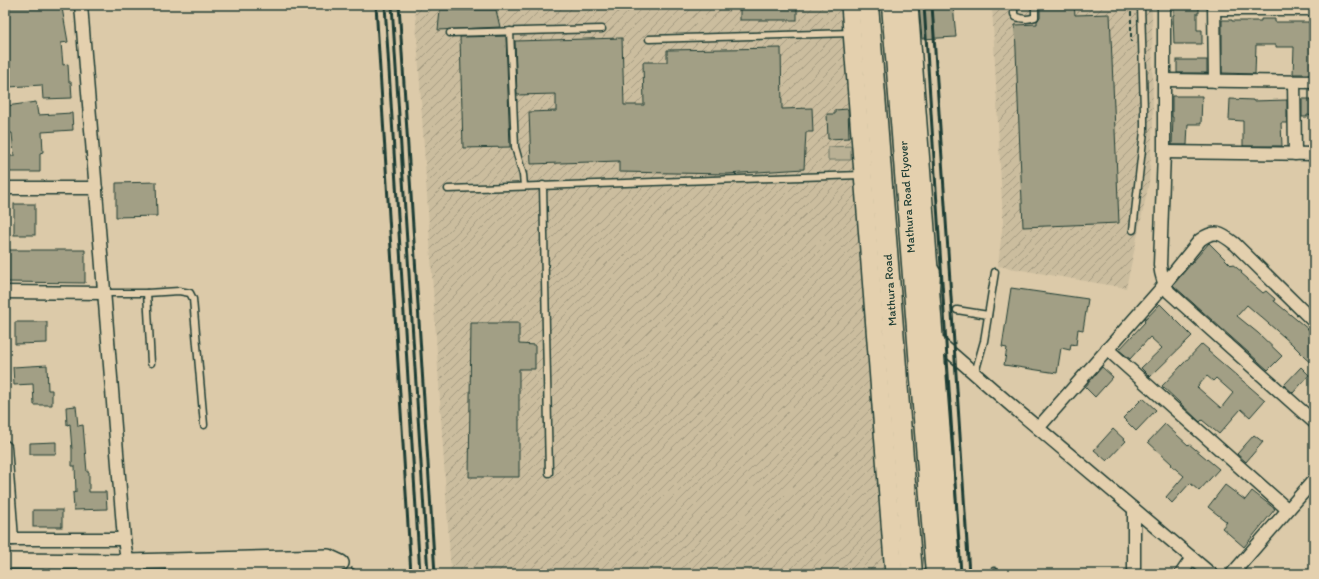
<svg xmlns="http://www.w3.org/2000/svg" width="1319" height="579" font-family="Itim,sans-serif">
<style>
.industrial{fill:url(#industrial-furrows)}
.green{fill:#b9b094;stroke:#6c7664}
.building{fill:#a29f85;stroke:#1f3d34;fill-rule:evenodd}
.lines{fill:none;stroke-linecap:round;stroke-linejoin:round}
.service-casing{stroke:#1f3d34;stroke-width:9}
.minor-casing{stroke:#1f3d34;stroke-width:15}
.tertiary-casing{stroke:#1f3d34;stroke-width:18}
.secondary-casing{stroke:#1f3d34;stroke-width:20}
.trunk-casing{stroke:#1f3d34;stroke-width:23}
.path{stroke:#1f3d34;stroke-width:2;stroke-dasharray:4 3;stroke-linecap:butt}
.service{stroke:#e4d0ae;stroke-width:6}
.minor{stroke:#e4d0ae;stroke-width:12}
.tertiary{stroke:#e4d0ae;stroke-width:15}
.secondary{stroke:#e4d0ae;stroke-width:17}
.trunk{stroke:#e4d0ae;stroke-width:20}
.rail{stroke:#1f3d34;stroke-width:3}
.labels{text-anchor:middle;dominant-baseline:central;stroke-width:3;stroke-linejoin:round;paint-order:stroke}
.street-label{font-size:12px;fill:#1f3d34;stroke:#e4d0ae}
</style>
<defs>
<pattern id="industrial-furrows" width="10" height="10" patternUnits="userSpaceOnUse"><rect width="10" height="10" fill="#cbbd9e"/><path d="M-1 1l2-2M0 10L10 0M9 11l2-2" fill="none" stroke="#a49b82"/></pattern>
</defs>
<rect width="100%" height="100%" fill="#dccaa9"/>
<filter id="ink" filterUnits="userSpaceOnUse"><feTurbulence type="fractalNoise" baseFrequency=".025" numOctaves="2"/><feDisplacementMap in="SourceGraphic" scale="8" xChannelSelector="R" yChannelSelector="G"/><feConvolveMatrix kernelMatrix="1 2 1 2 8 2 1 2 1" color-interpolation-filters="sRGB"/></filter>
<g filter="url(#ink)">
<!-- industrial -->
<g class="industrial">
<path d="M415,5h439l41,569h-444z"/>
<path d="M992,5h160l1,118 -4,60 -23,105 -128,-22 5,-44z"/>
</g>
<!-- green -->
<path class="green" d="M851,146v14h-23v-13z"/>
<!-- building -->
<g class="building">
<path d="M5,5h55v3h2l6,34 -7,1 2,22 5,-1 1,18h2l1,16 -29,1 -1,-14 -33,2 -1,-21h-3v-13h2l-2,-20z"/>
<rect x="740" y="5" width="57" height="15"/>
<path d="M919,5h34l3,32 -34,2z"/>
<path d="M1040,5h34l1,10 35,-1 9,209 -96,4 -8,-202 22,-1v-3l3,-4z"/>
<path d="M1174,5h25v8h-2v17h5v14h-28l-1,-29h1z"/>
<path d="M440,10h56l4,17 -62,3z"/>
<path d="M1261,19h14v3h39v52h-21l1,-27h-18v-2h-20l-1,29 -33,-1v-53h10v1h29z"/>
<path d="M506,36l4,111 -47,1 -3,-111z"/>
<path d="M622,38l2,67h20l-1,-43h24v-12l114,-2 1,61 30,-1 1,24h-7l-2,37 -77,5 -108,-2v-11l-88,3 -2,-52 27,-1v-17l-39,1 -2,-54z"/>
<rect x="1177" y="60" width="30" height="13"/>
<path d="M1172,96h30l-1,28h-13l-1,21h-15l1,-28h-1z"/>
<path d="M1230,99l23,1v1l34,-1v23h-6l1,23h-39v-25l-14,-1z"/>
<path d="M1302,99h12v17l-7,-1v2h-5z"/>
<path d="M36,102l2,13 34,-2 1,17 -31,2 1,20 -3,1v19h-32v-16h6l-2,-23h-7v-12h3l-2,-15z"/>
<path d="M848,109l1,29 -21,1 -1,-25h8v-4z"/>
<path d="M156,182l1,34 -41,1v-34z"/>
<rect x="14" y="204" width="21" height="31"/>
<path d="M1209,243l22,22 1,-1 10,8 -1,1 7,6v1l15,13 3,-2 9,8 -1,2 40,33v32l-10,-9v-1l-13,-13 -44,-38 -10,11 21,17 24,23 -14,14 -93,-83 -2,-2z"/>
<path d="M5,250h80v33l-80,-1z"/>
<path d="M1011,288l77,11 -5,31 -5,-1 -2,16 -5,-1 -1,6 -9,-2 -4,25 -53,-8 3,-17 -5,-1z"/>
<path d="M1160,304l32,32 -42,41 -9,-9 21,-20 -12,-11 -20,22 -11,-9 26,-28 -1,-1z"/>
<path d="M15,322h32v21l-32,1z"/>
<path d="M471,323h48v21l16,1v24h-16v108h-50z"/>
<path d="M1202,344l7,6 -1,1 57,49 -15,17 -9,-8 -22,25 -17,-14 -2,2 -38,-36zM1207,376l6,5 3,-3 17,15 -12,15 -24,-21z"/>
<path d="M47,365l1,25h4v15h-18l-1,-21 -19,1 -1,-18z"/>
<path d="M1102,367l11,10 -18,20 -10,-10z"/>
<path d="M1301,367l8,8 -16,18 -9,-8z"/>
<path d="M1143,398l13,12 -20,21 -13,-13z"/>
<path d="M76,406l2,20 5,-1 4,47h2v20h17l1,17 -33,1 -1,-17 3,-1 -1,-26h-3v-16l-2,-26 -3,1 -1,-18z"/>
<path d="M1165,424l23,21 1,-1 30,25 -20,22 -9,-8 -18,20 -6,-6 18,-21 -13,-11 1,-1 -24,-22z"/>
<path d="M1113,429l13,12 -19,20 -13,-11z"/>
<path d="M1254,435l9,7 -17,20 -9,-8z"/>
<path d="M56,442v12h-26v-11z"/>
<path d="M1225,485l20,15 7,-9 23,18 -31,38 -22,-19 5,-6 -19,-15z"/>
<rect x="33" y="510" width="29" height="17"/>
</g>
<g class="lines">
<!-- service casing -->
<g class="service-casing">
<g id="service">
<path d="M1014,5v9l2,3c7,2 12,3 19,0v-12"/>
<path d="M510,31l5,116 8,28 1,11"/>
<path d="M450,33l152,-4"/>
<path d="M649,39l202,-6"/>
<path d="M543,185l6,288"/>
<path d="M448,189l413,-14"/>
<path d="M1133,230l11,-99v-20l-3,-106"/>
<path d="M104,293h43l32,-2 11,2 3,6 11,126"/>
<path d="M147,293l4,70"/>
<path d="M957,310l31,5"/>
<path d="M975,373l9,-32 11,-69"/>
<path d="M994,571v3"/>
</g>
</g>
<!-- minor casing -->
<g class="minor-casing">
<g id="minor">
<path d="M81,5l43,534 5,35"/>
<path d="M1164,5v147l-4,113c1,10 3,18 9,27l145,130"/>
<path d="M1214,5l1,76"/>
<path d="M1215,9h99"/>
<path d="M1164,80l150,2"/>
<path d="M1294,82l1,72"/>
<path d="M1164,152l150,2"/>
<path d="M5,188h91"/>
<path d="M5,292l99,1"/>
<path d="M935,339l78,68 198,167"/>
<path d="M1107,349l180,160"/>
<path d="M1038,428l121,-137 41,-51c15,-11 21,-7 35,4l79,78"/>
<path d="M5,447l7,92"/>
<path d="M1134,509v65"/>
<path d="M5,539h119"/>
<path d="M1181,574l11,-16"/>
<path d="M1232,574l82,-94"/>
</g>
</g>
<!-- tertiary casing -->
<g class="tertiary-casing">
<g id="tertiary">
<path d="M5,561l123,1 200,-5 13,6"/>
<path d="M172,574l157,-7 8,-2"/>
</g>
</g>
<!-- secondary casing -->
<g class="secondary-casing">
<g id="secondary">
<path d="M850,5l44,569"/>
<path d="M909,5l43,569"/>
</g>
</g>
<!-- trunk casing -->
<g class="trunk-casing">
<g id="trunk">
<path d="M868,5l44,569"/>
<path d="M892,5l44,569"/>
<path d="M927,323l3,-50"/>
</g>
</g>
<!-- path -->
<g class="path">
<path d="M1131,5v37"/>
<path d="M351,568l4,2 2,4"/>
</g>
<!-- service -->
<use href="#service" class="service"/>
<!-- minor -->
<use href="#minor" class="minor"/>
<!-- tertiary -->
<use href="#tertiary" class="tertiary"/>
<!-- secondary -->
<use href="#secondary" class="secondary"/>
<!-- trunk -->
<use href="#trunk" class="trunk"/>
<!-- rail -->
<g class="rail">
<path d="M376,5l35,569"/>
<path d="M385,5l35,569"/>
<path d="M392,5l36,569"/>
<path d="M399,5l36,569"/>
<path d="M924,5l37,569"/>
<path d="M932,5l37,569"/>
</g>
</g>
</g>
<g class="labels">
<!-- street labels -->
<g class="street-label">
<text transform="translate(907 197) rotate(-94)">Mathura Road Flyover</text>
<text transform="translate(890 290) rotate(-94)">Mathura Road</text>
</g>
</g>
<!-- margin -->
<rect width="1319" height="579" fill="none" stroke="#e4d0ae" stroke-width="20"/>
<rect x="10" y="10" width="1299" height="559" fill="none" stroke="#1f3d34" stroke-width="1.5" filter="url(#ink)"/>
</svg>
